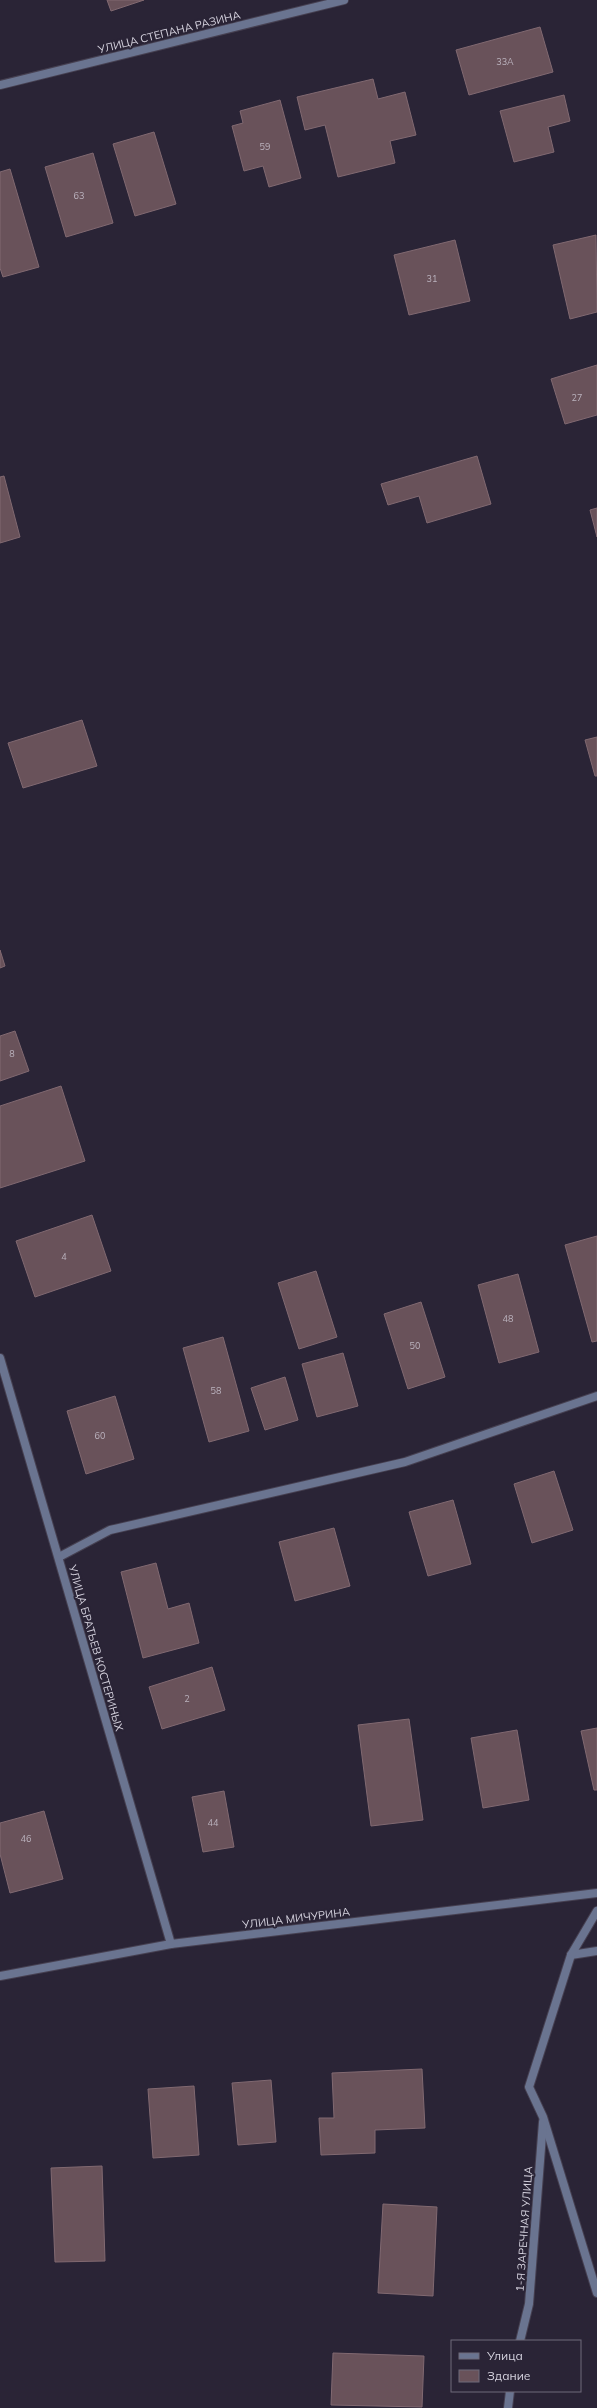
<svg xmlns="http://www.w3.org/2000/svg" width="597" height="2408" font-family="Mulish,sans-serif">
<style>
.building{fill:#69525a;stroke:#816971}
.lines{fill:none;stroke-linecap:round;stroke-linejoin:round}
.lane-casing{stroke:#464051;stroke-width:10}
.street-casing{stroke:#464051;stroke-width:10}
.lane{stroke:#6a7490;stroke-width:8}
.street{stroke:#6a7490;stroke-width:8}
.labels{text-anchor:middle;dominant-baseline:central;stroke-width:4;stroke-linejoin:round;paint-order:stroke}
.number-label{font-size:9px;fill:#bbb3be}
.street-label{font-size:11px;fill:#d6d3df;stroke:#2a2436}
</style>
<rect width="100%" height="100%" fill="#2a2436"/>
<!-- building -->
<g class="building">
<path d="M107,0h37l-33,11z"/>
<path d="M540,27l13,45 -84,23 -13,-45z"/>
<path d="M373,79l5,20 27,-7 11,43 -26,6 5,22 -57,14 -13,-52 -20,5 -8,-33z"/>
<path d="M564,95l6,26 -22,6 6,25 -40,10 -14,-51z"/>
<path d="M280,100l21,78 -32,9 -6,-21 -19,5 -12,-45 11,-3 -3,-12z"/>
<path d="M154,132l22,72 -41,12 -22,-72z"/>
<path d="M93,153l20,70 -47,14 -21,-70z"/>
<path d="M10,169l29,98 -36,10 -3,-9v-96z"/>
<path d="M596,235l1,77 -27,7 -17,-74z"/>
<path d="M455,240l15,61 -61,14 -15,-60z"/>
<path d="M597,365v50l-32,9 -14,-45z"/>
<path d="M477,456l14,48 -64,19 -8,-27 -31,9 -7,-21z"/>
<path d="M4,476l16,61 -20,6v-66z"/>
<path d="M597,508v29l-7,-27z"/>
<path d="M82,720l15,46 -74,22 -15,-45z"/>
<path d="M597,737v39h-2l-10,-36z"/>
<path d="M0,950l5,16 -5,2z"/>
<path d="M15,1031l14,40 -29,10v-45z"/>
<path d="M61,1086l24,75 -85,27v-82z"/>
<path d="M92,1215l19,56 -76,26 -19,-56z"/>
<path d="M597,1236v105l-5,1 -27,-97z"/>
<path d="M316,1271l21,66 -38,12 -21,-66z"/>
<path d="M518,1274l21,78 -40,11 -21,-78z"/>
<path d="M421,1302l24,75 -37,12 -24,-75z"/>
<path d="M223,1337l26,94 -40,11 -26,-94z"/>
<path d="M343,1353l15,53 -41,11 -15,-53z"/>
<path d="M285,1377l13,43 -33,10 -14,-42z"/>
<path d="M115,1396l19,63 -48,15 -19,-63z"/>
<path d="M554,1471l19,59 -41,13 -18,-59z"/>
<path d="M453,1500l18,64 -43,12 -19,-64z"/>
<path d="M334,1528l16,58 -55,15 -16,-59z"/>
<path d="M156,1563l12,46 21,-6 10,40 -56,15 -22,-86z"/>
<path d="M212,1667l13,43 -63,19 -13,-42z"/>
<path d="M409,1719l14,101 -52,6 -13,-101z"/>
<path d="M597,1728v62h-3l-13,-59z"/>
<path d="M517,1730l12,70 -46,8 -12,-70z"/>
<path d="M224,1791l10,56 -31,5 -11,-55z"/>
<path d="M44,1811l19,68 -53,14 -10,-39v-31z"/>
<path d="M422,2069l3,59 -50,2v23l-54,2 -2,-37h15l-2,-45z"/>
<path d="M271,2080l5,62 -38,3 -6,-62z"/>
<path d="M194,2086l5,69 -46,3 -5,-69z"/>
<path d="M102,2166l3,95 -50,1 -4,-94z"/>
<path d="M383,2204l54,3 -4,89 -55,-3z"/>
<path d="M333,2353l91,3 -2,51 -91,-2z"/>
</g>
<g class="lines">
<!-- lane casing -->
<g class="lane-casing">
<path id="lane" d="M571,1955l26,-4"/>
</g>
<!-- street casing -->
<g class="street-casing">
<g id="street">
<path d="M0,85l344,-85"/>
<path d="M0,1358l171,586"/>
<path d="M59,1557l51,-27 295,-68 192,-66"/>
<path d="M597,1911l-26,44 -42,132 14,30 54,176"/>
<path d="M0,1976l171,-32 426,-51"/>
<path d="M520,2341l9,-37 14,-182"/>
<path d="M508,2408l2,-17"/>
</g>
</g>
<!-- lane -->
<use href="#lane" class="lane"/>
<!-- street -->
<use href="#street" class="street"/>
</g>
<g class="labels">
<!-- number labels -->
<g class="number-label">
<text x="505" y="61">33А</text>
<text x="265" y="146">59</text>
<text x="79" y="195">63</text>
<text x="432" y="278">31</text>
<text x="577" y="397">27</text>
<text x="12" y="1053">8</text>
<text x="64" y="1256">4</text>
<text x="508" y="1318">48</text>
<text x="415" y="1345">50</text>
<text x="216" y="1390">58</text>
<text x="100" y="1435">60</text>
<text x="187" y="1698">2</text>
<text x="213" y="1822">44</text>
<text x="26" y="1838">46</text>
</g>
<!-- street labels -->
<g class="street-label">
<text transform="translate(169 32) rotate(-14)">УЛИЦА СТЕПАНА РАЗИНА</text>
<text transform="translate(96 1648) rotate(74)">УЛИЦА БРАТЬЕВ КОСТЕРИНЫХ</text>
<text transform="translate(296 1918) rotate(-7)">УЛИЦА МИЧУРИНА</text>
<text transform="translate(524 2229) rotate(-86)">1-Я ЗАРЕЧНАЯ УЛИЦА</text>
</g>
</g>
<!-- legend -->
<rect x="451" y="2340" width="130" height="52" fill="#2a2436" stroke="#6f6a7a"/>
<rect x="459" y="2353" width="20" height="6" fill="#6a7490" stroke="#6f6a7a"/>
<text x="487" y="2360" font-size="12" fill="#d6d3df">Улица</text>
<rect x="459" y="2370" width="20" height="12" fill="#69525a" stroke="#6f6a7a"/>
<text x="487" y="2380" font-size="12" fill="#d6d3df">Здание</text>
</svg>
